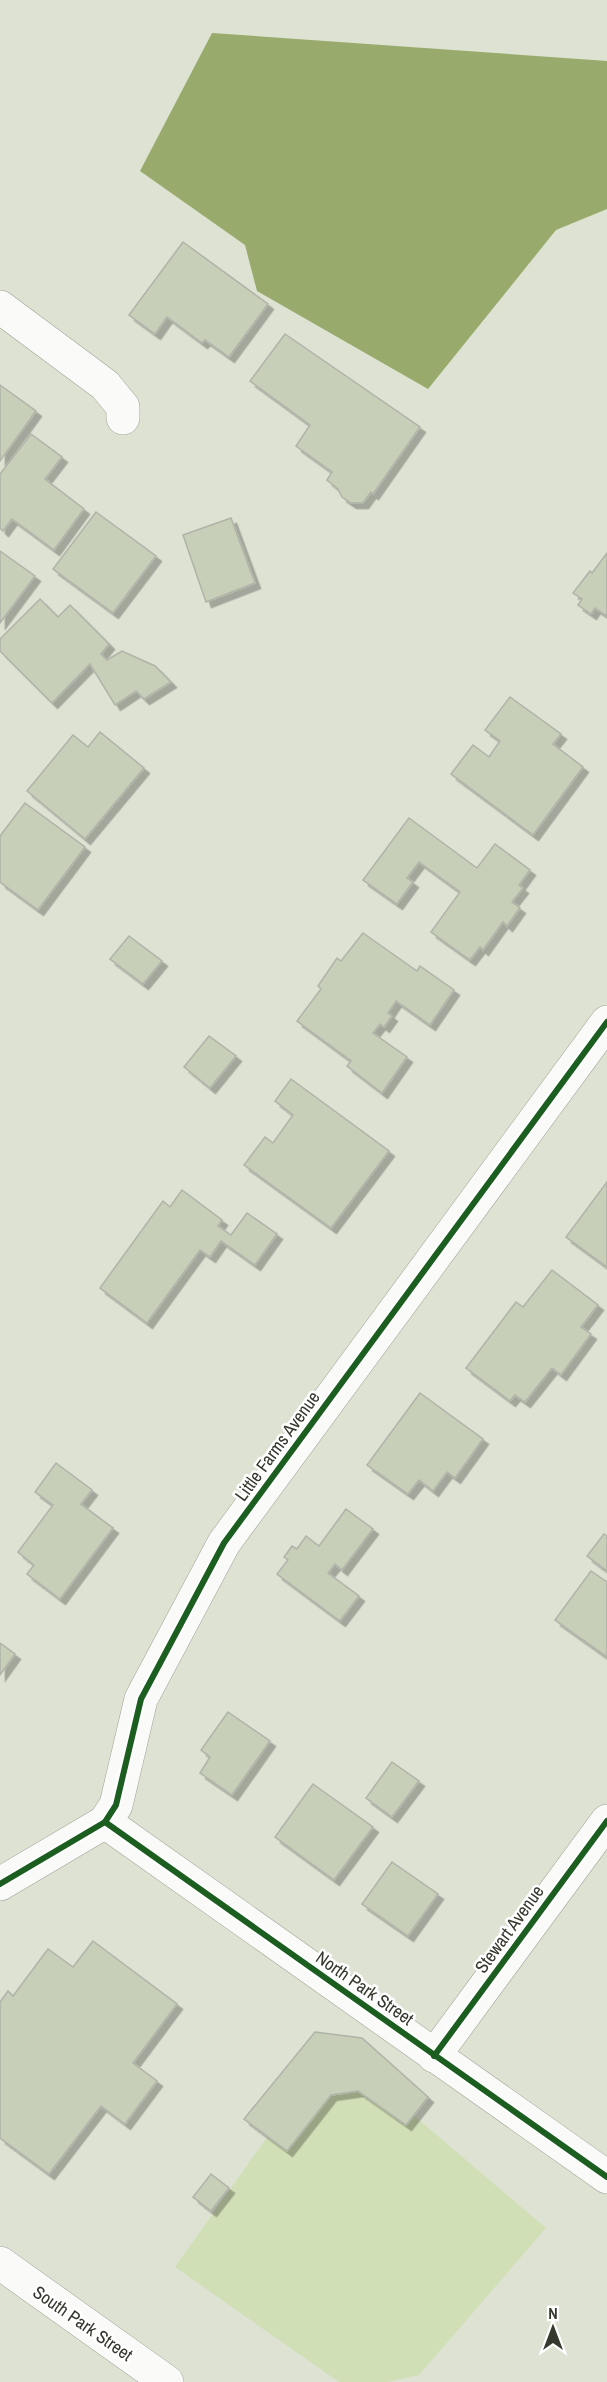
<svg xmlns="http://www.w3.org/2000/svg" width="607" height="2382" font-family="'Archivo Narrow',sans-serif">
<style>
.green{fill:#d0dfb6}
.water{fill:#98ab6c}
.building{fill:#c8cfb8;stroke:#afb3a8;stroke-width:1.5;filter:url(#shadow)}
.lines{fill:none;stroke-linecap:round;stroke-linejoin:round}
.minor-casing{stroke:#9fa397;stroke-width:34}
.minor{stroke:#fafbf8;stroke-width:33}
.cycleway-casing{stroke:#fff;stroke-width:10}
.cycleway{stroke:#1b5e20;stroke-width:6}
.labels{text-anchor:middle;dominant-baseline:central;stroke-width:5;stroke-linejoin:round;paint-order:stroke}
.street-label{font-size:18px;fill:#34382d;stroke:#fff}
</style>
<defs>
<filter id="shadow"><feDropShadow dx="5.5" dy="5.5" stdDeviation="0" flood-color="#0004"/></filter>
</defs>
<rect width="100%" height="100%" fill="#dde2d3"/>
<!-- green -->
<path class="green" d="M352,2063l194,165 -127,147 -31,7h-49l-164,-115 144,-203z"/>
<!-- water -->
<path class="water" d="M212,33l395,28v148l-51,21 -128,159 -171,-98 -12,-46 -105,-74z"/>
<!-- building -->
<g class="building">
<path d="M183,242l85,62 -39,53 -24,-17 -3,3 -35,-26 -12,17 -26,-19z"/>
<path d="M285,334l135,93 -47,67 -2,-2 -8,11h-12l-9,-6 -4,-8 -11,-9 5,-8 -36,-26 14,-21 -60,-44z"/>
<path d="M0,385l36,26 -36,50z"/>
<path d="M31,434l31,23 -17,22 39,30 -30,41 -42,-31 -9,12 -3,-3v-54z"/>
<path d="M96,512l60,44 -43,57 -60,-44z"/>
<path d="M231,518l24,65 -49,19 -23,-67z"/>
<path d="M0,551l35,25 -35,47z"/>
<path d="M607,553v63l-12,-8 -4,6 -13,-9 4,-6 -9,-6 17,-22 2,2z"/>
<path d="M40,599l18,18 12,-12 39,39 -8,10 6,6 15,-9 33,15 16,16 -27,17 -8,-8 -21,14 -25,-41 -38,39 -52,-52v-12z"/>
<path d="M510,697l51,37 -8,10 30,23 -50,68 -82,-61 22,-29 16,12 11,-16 -15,-11z"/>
<path d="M100,732l44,36 -59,71 -58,-48 46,-56 15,12z"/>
<path d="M25,803l60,44 -47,63 -38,-28v-46z"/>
<path d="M409,818l68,50 18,-24 35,26 -11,15 4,3 -11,14 8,6 -13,18 -4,-4 -20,28 -3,-3 -10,13 -39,-28 29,-40 -41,-30 -12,16 6,4 -16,22 -34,-24z"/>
<path d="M363,933l54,38 3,-5 34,24 -24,35 -34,-24 -8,12 4,3 -8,11 -4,-3 -7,9 34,24 -25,36 -35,-27 4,-5 -54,-40 24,-32 -3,-3 19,-28 4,3z"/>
<path d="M129,936l33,25 -19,23 -33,-25z"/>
<path d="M209,1036l27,20 -26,32 -26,-21z"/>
<path d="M291,1079l98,72 -58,77 -87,-63 21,-28 8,6 20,-28 -18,-14z"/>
<path d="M607,1182v85l-41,-30z"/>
<path d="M182,1190l40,30 -4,6 13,9 16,-22 30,21 -22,31 -34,-24 -11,16 -10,-7 -53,73 -47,-35 63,-87 7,6z"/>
<path d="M552,1270l46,35 -17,22 10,7 -30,41 -9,-7 -27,34 -10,-7 -5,6 -44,-33 50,-66 7,5z"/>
<path d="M420,1393l63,46 -28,39 -8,-6 -14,19 -14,-11 -11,14 -41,-29z"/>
<path d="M56,1463l36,27 -11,14 32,24 -53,71 -33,-25 7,-9 -16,-13 35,-47 -18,-13z"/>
<path d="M346,1509l27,20 -31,41 -7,-6 -7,9 31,23 -19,25 -63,-47 11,-14 -4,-3 8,-11 5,3 9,-13 13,10z"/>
<path d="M604,1534l3,2v35l-20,-15z"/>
<path d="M591,1571l16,11v75l-52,-37z"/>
<path d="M0,1643l15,11 -15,21z"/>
<path d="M228,1712l42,29 -38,54 -32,-22 10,-16 -9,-7z"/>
<path d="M392,1762l27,19 -27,36 -26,-19z"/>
<path d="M313,1784l60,43 -39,53 -59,-43z"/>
<path d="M392,1862l46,32 -30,42 -46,-32z"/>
<path d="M93,1941l84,63 -44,59 24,18 -32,43 -24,-18 -52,68 -49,-36v-136l8,-11 5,5 35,-47 25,18z"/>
<path d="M315,2032l47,6 66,59 -22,28 -48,-34 -27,4 -44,56 -43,-32z"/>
<path d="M211,2174l18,14 -18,23 -18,-14z"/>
</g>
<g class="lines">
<!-- minor casing -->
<g class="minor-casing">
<g id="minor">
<path d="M0,307l105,78 18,22v11"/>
<path d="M105,1822l502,355"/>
<path d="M0,1884l105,-62 11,-17 25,-106 83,-156 383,-521"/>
<path d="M434,2056l173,-235"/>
<path d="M0,2263l167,119"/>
</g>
</g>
<!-- minor -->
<use href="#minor" class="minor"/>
<!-- cycleway casing -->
<g class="cycleway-casing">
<g id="cycleway">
<path d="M105,1822l502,355"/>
<path d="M0,1884l105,-62 11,-17 25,-106 83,-156 383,-521"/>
<path d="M434,2056l173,-235"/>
</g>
</g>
<!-- cycleway -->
<use href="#cycleway" class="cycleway"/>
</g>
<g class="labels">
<!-- street labels -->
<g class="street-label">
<text transform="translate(277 1446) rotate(-54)">Little Farms Avenue</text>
<text transform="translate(509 1929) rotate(-54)">Stewart Avenue</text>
<text transform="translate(365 1988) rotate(35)">North Park Street</text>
<text transform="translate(83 2323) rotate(35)">South Park Street</text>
</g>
</g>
<!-- north arrow -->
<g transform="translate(553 2328)" stroke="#ffffff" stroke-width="4.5" paint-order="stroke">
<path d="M0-4.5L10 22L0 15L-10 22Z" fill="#34382d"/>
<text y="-9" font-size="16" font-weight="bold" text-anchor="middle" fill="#34382d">N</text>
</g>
</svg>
